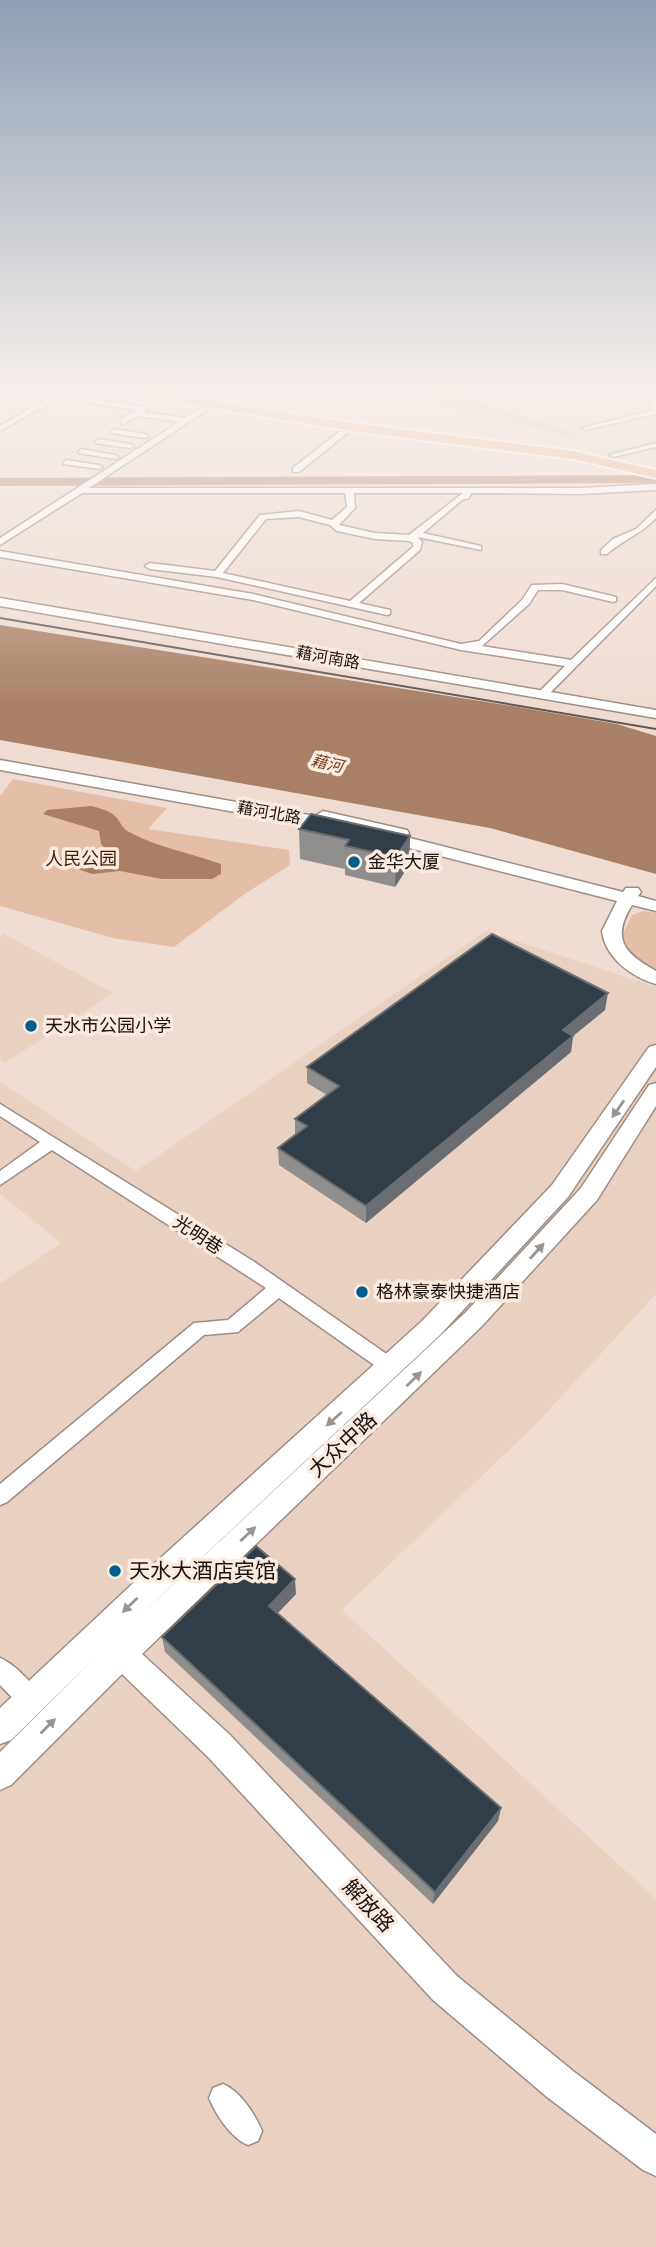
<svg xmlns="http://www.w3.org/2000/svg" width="656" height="2247" font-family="'Varela Round','Noto Sans SC',sans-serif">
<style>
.built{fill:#e9d1c2}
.green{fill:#e4bea6}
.water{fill:#a98066}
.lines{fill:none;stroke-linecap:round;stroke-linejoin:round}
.river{fill:#a98066;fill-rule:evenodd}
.street-casing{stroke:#9d8d84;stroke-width:3}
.secondary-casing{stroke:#9d8d84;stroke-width:3}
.primary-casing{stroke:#fff;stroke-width:4}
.street{fill:#fff;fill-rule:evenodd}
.secondary{fill:#fff;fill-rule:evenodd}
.primary{fill:#efb58d;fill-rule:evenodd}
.tram{stroke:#625852;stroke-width:2}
.wall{fill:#908d8d}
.shaded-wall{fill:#6a6d71}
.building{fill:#313e48;stroke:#6a6d71;stroke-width:2}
.oneway{fill:#989593}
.poi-dot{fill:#005e8e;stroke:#fbeadf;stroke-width:2.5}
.labels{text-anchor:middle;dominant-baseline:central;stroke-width:7;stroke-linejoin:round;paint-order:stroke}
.far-street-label{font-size:16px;fill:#191310;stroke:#fbeadf}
.far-water-label{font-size:16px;font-style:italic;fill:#773f17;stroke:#fbeadf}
.park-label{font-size:18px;fill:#471e00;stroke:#fbeadf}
.poi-label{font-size:18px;fill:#191310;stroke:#fbeadf;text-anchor:start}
.street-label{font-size:18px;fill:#191310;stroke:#fbeadf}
.near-street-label{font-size:21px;fill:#191310;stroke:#fbeadf}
.near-poi-label{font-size:21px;fill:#191310;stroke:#fbeadf;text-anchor:start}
</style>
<rect width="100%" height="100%" fill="#eedcd2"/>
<!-- built -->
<g class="built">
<path d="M486,931l170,56v307l-120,130 -194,186 314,289v348h-656v-964l61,-40 -61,-49v-112l136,89z"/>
<path d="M4,934l109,59 -108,70 -5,-4v-122z"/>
</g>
<!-- green -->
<g class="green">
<path d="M365,391h74l17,3 120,40 -12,2 -144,-39z"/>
<path d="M13,779l154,29 -19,21 141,21 1,15 -44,28 -72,54 -61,-9 -113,-32v-110z"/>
<path d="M643,911l13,2v62l-25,-20 -9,-19 10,-21z"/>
</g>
<!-- water -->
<g class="water">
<path d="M0,625l506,80 111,19 39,12v138l-166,-46 -490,-88z"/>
<path d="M91,806c8,2 20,5 25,11 6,7 5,11 15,16 29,15 60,20 90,31v10l-9,5h-50l-42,-8 -28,3 -35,-12 -3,-4c20,-1 38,13 57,3l1,-5 -11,-12 -2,-13 -56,-17 4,-4z"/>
</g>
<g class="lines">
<!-- river -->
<path class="river" d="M656,475v8l-656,3v-8z"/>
<!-- street casing -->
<g class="street-casing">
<g id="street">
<path d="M60,391h9l-6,4 80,12 4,2 -3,3 41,6 27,-18 7,2 -130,86h492l75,-4v6l-75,4 -110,-1 -2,5 -7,2 -39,33 58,13v4l-63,-13 4,5 -2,8 -61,53 31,7v4l-3,1 -170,-38 -67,-8 -5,-3 5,-3 65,8 45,-56 39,-4 33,9 15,-13 -2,-14h-263l-82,52v-7l179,-116 -41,-6 -15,8 -3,-4 16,-10 -78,-12 -58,33v-5zM354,493h109l-54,42 -34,-2 -36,-8 16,-17zM299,517l31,8 7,6 38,8 34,2 4,2v4l-63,54 -127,-28 43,-54z"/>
<path d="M639,391h8l9,8v15l-70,16 -4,-2 69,-17 1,-8z"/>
<path d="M344,428l7,2 -52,42h-6v-4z"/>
<path d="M114,429l31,5 4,2 -4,2 -34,-5z"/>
<path d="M98,439l32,5 4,2 -4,2 -35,-5z"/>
<path d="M656,443v4l-43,10 -4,-2z"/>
<path d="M81,449l34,6 4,2 -4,2 -37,-6z"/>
<path d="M66,460l33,5 4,2 -4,2 -36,-5z"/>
<path d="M656,510v8c-16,17 -32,21 -49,36h-6v-4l12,-11 23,-10z"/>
<path d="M0,551l253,43 208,50 18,-3 43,-41 10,-15 30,-1 54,13v4l-3,1 -51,-12h-24l-9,14 -47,42 89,14 85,-82v8l-109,110 -4,1 -5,-3 1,-2 26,-26 -104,-16 -208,-50 -253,-43z"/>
<path d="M0,1104l253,157 145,101 2,5 -2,5 -7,3 -7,-3 -105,-74 -41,34 -34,3 -197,167 -7,3v-21l194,-161 34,-3 38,-32 -214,-138 -52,35v-14l40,-29 -40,-26z"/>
<path d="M0,1658c15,6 36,28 42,43l-3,8 -8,3 -8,-3 -23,-24z"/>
<path d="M223,2084c17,7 32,30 39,47l-4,10 -10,4c-17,-7 -32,-30 -39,-47l4,-10z"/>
</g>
</g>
<!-- secondary casing -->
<g class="secondary-casing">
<g id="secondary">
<path d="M0,598l656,112v8l-656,-112z"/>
<path d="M0,760l315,56 8,-5 84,19 2,3 -3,4 217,55 3,-4h12l3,4 -3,4 18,5v10l-24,-6c-21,34 -8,48 24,66v13c-25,-7 -51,-27 -54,-53l15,-30 -239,-61 -2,-4 2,-3 -34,-8 -8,5 -336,-60z"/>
<path d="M656,1045v22l-88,130 -128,138 -320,299 346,-322 115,-124 68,-103 7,-2v23l-59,94 -115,126 -340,328 88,81 227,241 116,95 83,63v42l-13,-6 -96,-73 -114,-97 -225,-243 -86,-83 -111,111 -11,5v-38l100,-99 -89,87 -11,4v-36l144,-135 278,-252 130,-136 97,-138z"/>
</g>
</g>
<!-- primary casing -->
<g class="primary-casing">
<path id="primary" d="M122,391h27l203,32 221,28 83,19v8l-83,-19 -221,-28 -224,-37z"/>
</g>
<!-- street -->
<use href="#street" class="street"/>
<!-- secondary -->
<use href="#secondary" class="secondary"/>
<!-- primary -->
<use href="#primary" class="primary"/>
<!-- tram -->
<path class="tram" d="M0,618l656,111"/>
</g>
<!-- wall -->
<g class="wall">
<path d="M299,829l111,7 -1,29 -14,22 -50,-12v-6l-45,-10z"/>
<path d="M605,1010l-32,26 -2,16 -205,171 -87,-58 -1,-17 17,-13v-16l32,-24 -20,-12v-16z"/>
<path d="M296,1594l-18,19 223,195 -3,13 -65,83 -268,-252 -3,-15z"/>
</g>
<!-- shaded-wall -->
<g class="shaded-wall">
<path d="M410,836l-1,29 -14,22 1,-30z"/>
<path d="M608,993l-3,17 -32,26 -2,16 -205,171v-17l197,-176z"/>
<path d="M295,1579l1,15 -26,27 -1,-15z"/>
<path d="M501,1808l-3,13 -65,83 2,-12z"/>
</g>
<!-- building -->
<g class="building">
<path d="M311,814l99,22 -14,21 -51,-11 4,-6 -50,-11z"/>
<path d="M492,934l116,59 -45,37 10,6 -207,170 -88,-58 29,-22 -12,-7 44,-33 -32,-19z"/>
<path d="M256,1546l39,33 -26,27 232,202 -66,84 -273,-255z"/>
</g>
<!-- one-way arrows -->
<defs><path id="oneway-solid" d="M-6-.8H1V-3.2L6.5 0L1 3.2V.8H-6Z" transform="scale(1.75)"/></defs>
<g class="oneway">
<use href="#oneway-solid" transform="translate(618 1109) rotate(125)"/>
<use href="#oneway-solid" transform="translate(537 1251) rotate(-48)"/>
<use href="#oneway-solid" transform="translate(414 1379) rotate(-44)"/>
<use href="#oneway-solid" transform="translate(334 1419) rotate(138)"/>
<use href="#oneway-solid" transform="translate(248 1534) rotate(-43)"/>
<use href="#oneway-solid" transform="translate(130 1605) rotate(136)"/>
<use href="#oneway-solid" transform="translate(48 1726) rotate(-45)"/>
</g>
<!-- sky -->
<linearGradient id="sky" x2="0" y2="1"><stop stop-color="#8f9fb4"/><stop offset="0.55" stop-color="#f7efeb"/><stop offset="1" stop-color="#f7efeb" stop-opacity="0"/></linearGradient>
<rect width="656" height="706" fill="url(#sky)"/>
<!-- markers -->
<g class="poi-dot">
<circle cx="354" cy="862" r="7"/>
<circle cx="31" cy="1026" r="7"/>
<circle cx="362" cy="1292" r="7"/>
<circle cx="115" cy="1571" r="7"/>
</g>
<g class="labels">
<!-- far-street labels -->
<g class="far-street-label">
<text transform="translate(328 658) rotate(10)">藉河南路</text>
<text transform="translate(269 813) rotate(10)">藉河北路</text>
</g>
<!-- far-water labels -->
<g class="far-water-label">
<text transform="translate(327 764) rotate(13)">藉河</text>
</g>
<!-- park labels -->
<g class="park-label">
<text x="81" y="859">人民公园</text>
</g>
<!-- poi labels -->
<g class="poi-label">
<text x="368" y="862">金华大厦</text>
<text x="45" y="1026">天水市公园小学</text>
<text x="376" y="1292">格林豪泰快捷酒店</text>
</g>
<!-- street labels -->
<g class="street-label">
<text transform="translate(198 1235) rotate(33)">光明巷</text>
</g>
<!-- near-street labels -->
<g class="near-street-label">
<text transform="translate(343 1445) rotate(-43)">大众中路</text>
<text transform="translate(368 1906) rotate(47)">解放路</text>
</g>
<!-- near-poi labels -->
<g class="near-poi-label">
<text x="129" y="1571">天水大酒店宾馆</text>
</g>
</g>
</svg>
